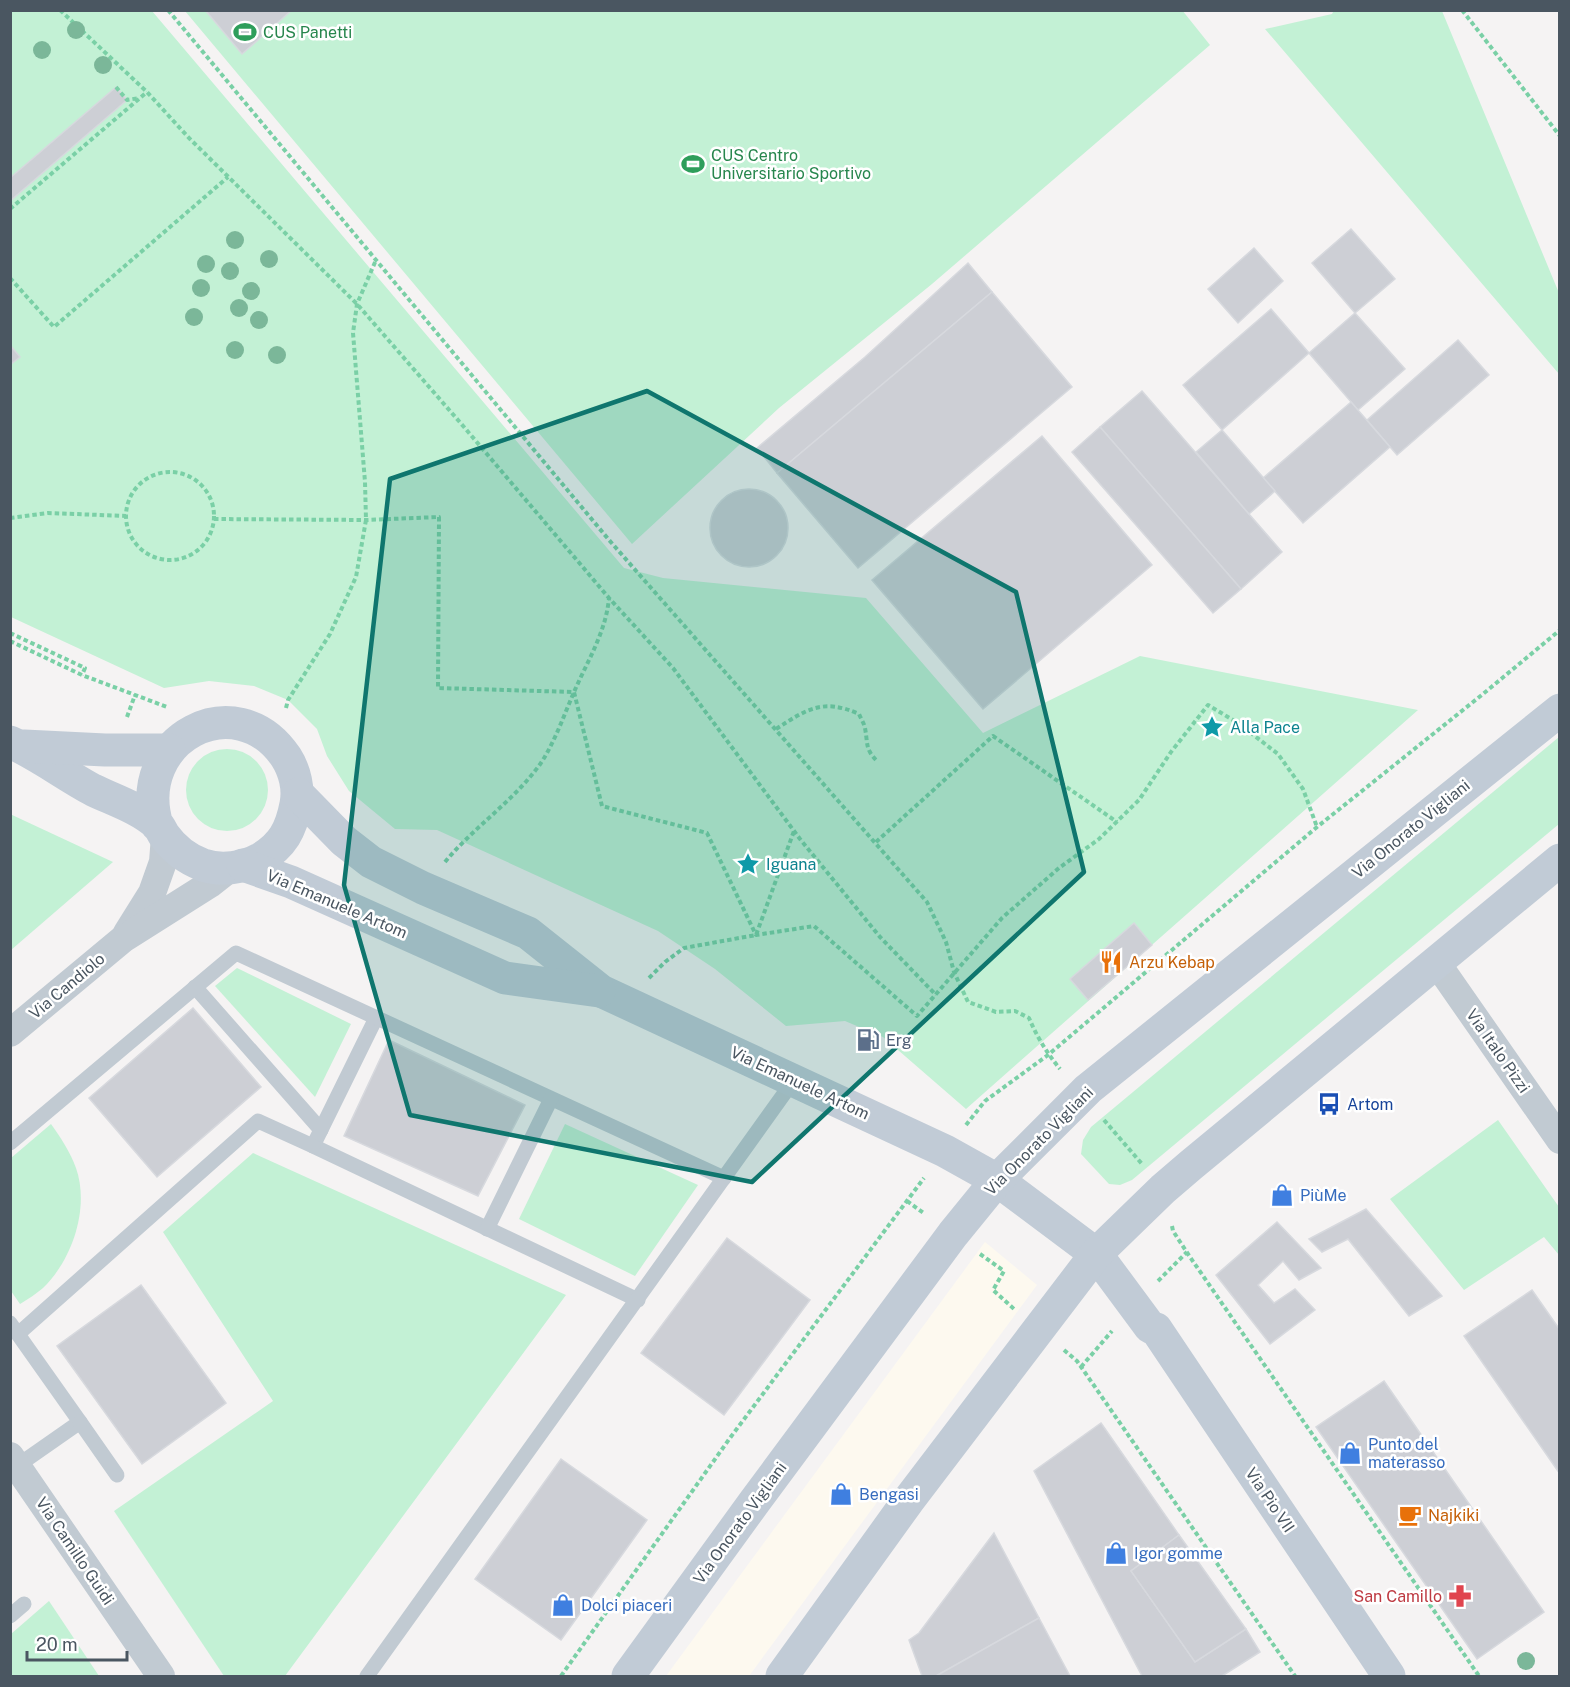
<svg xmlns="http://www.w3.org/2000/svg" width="1570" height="1687" font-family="'Public Sans',sans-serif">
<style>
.commercial{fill:#fdf9ef}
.green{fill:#c3f1d5}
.building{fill:#cdcfd5;stroke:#d7d9de;stroke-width:1.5}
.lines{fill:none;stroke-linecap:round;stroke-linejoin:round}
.path{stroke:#7ad0a6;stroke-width:4;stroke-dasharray:4.5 3;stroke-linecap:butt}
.lane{stroke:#c1cad2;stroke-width:15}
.street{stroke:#c1cad2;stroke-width:28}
.secondary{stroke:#c1cbd6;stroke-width:33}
.tree{fill:#7bb799}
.marked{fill:#0f766e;fill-opacity:0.2;stroke:#0f766e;stroke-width:4.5;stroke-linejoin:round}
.labels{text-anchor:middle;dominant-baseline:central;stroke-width:5;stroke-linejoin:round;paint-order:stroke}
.leisure-label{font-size:16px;fill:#27864d;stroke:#fff;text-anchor:start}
.culture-label{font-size:16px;fill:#0d838f;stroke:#fff;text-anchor:start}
.street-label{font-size:16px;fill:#4a5661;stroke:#fff}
.food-label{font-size:16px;fill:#c56008;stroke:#fff;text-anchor:start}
.service-label{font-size:16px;fill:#4e5e75;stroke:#fff;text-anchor:start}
.transit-label{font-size:16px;fill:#164399;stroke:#fff;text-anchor:start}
.shop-label{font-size:16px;fill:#366cbe;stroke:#fff;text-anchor:start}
.health-label{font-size:16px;fill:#be3a42;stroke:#fff;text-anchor:end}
</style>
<rect width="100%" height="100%" fill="#f5f3f3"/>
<!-- commercial -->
<path class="commercial" d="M985,1242l52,43 -288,391h-83z"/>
<!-- green -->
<g class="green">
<path d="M1182,10l28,35 -278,239 -153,124 -147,136 -447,-533z"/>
<path d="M1334,10l108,1 117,282v81l-294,-345 67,-15z"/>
<path d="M11,11h141l472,557 39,10 203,20 117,135 157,-77 278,54 -452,399 -83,-72 -38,-16 -59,5 -71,-57 -57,-38 -221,-101 -42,-1 -46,-38 -22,-35 -10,-27 -29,-29 -34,-14 -45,-5 -45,7 -153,-71z"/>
<path d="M1559,737v87l-427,356 -12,5 -11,-1 -28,-30 2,-14 8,-13z"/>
<circle cx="227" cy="790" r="41"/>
<path d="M10,814l103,48 -102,88h-1z"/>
<path d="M237,968l114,56 -36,73 -100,-111z"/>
<path d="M1498,1120l61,87v48l-15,-18 -80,53 -74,-91z"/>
<path d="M51,1124c10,14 19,28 25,44 14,40 -4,92 -33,120 -7,6 -15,11 -23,16l-9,-13v-133z"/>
<path d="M565,1124l133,61 -63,91 -116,-57z"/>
<path d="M253,1153l313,142 -281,381h-61l-110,-165 159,-110 -110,-169z"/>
<path d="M49,1601l50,75h-88v-42z"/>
</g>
<!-- building -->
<g class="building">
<path d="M205,10h87l-50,44z"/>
<path d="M116,87l11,13 -117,101v-23z"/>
<path d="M1351,229l44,50 -40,34 -43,-50z"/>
<path d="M1254,248l29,33 -45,42 -30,-34z"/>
<path d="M968,263l24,29 -215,181 -20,-25 108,-91z"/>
<path d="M992,292l80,95 -214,181 -81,-95z"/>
<path d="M1271,309l38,44 -87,77 -39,-45z"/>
<path d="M1355,313l50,56 -47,41 -49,-57z"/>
<path d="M1458,340l31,35 -92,80 -30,-35z"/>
<path d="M10,345l10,12 -10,8z"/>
<path d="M1142,391l140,161 -41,37 -141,-162z"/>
<path d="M1351,402l39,45 -87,76 -40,-45z"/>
<path d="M1100,427l141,162 -28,24 -141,-161z"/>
<path d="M1222,430l53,61 -26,23 -53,-62z"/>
<path d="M1042,436l110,129 -169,144 -111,-129z"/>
<circle cx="749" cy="528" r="39"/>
<path d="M1134,923l18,22 -64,55 -18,-21z"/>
<path d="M193,1008l68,79 -104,90 -68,-79z"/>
<path d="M389,1040l136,65 -47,91 -134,-60z"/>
<path d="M1366,1209l76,87 -33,20 -61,-77 -26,13 -13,-13z"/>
<path d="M1277,1222l44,46 -22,12 -16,-19 -25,24 16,18 21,-14 20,21 -45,34 -54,-69z"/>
<path d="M727,1238l83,62 -86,115 -83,-62z"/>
<path d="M141,1285l85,118 -84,61 -85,-118z"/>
<path d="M1532,1290l28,40v144l-96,-138z"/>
<path d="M1384,1381l160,231 -67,47 -161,-232z"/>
<path d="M1101,1423l78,112 -48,36 64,91 51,-33 14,23 -38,24h-80l-108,-205z"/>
<path d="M561,1459l86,61 -86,120 -86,-61z"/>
<path d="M994,1533l45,85 -103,58h-14l-13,-36 10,-7z"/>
<path d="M1179,1535l67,94 -51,33 -64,-91z"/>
<path d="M1039,1618l31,58h-134z"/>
</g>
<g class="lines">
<!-- path -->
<g class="path">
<path d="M60,10l87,82 42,46 168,166 107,123 145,171 64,70 127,171 80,98 56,58"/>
<path d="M168,10l441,530 318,362 19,40 8,30 14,30 28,10 19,-1 14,7c8,19 18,35 31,51"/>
<path d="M1462,10l98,126"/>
<path d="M116,87l11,13 12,-2"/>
<path d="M10,209l137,-117"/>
<path d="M10,278l44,49 174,-150"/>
<circle cx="170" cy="516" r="44"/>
<path d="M10,518l38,-5 78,3"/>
<path d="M214,519l152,1 73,-3 -1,171 136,4 28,114 105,27 49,102 58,-9 103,90 85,-98 57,-50 40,-29 40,-39 32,-48 37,-47 30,18 40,31 25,35 14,38"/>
<path d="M10,633l75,35 -3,7"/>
<path d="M10,641l72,34 85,32"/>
<path d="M286,708l2,-8 42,-66 26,-57 10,-57 -1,-38 -12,-149 4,-29 19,-44"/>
<path d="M127,717l8,-22"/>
<path d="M776,729c31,-20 47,-31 83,-15 2,5 5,9 6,14 3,16 0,21 12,33"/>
<path d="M876,842l117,-106 124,86"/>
<path d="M445,862c28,-34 66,-59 93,-95 15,-20 26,-52 36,-75 13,-30 32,-60 35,-94"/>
<path d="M649,978l16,-16 19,-14 72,-13 38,-104"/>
<path d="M1104,1120l38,44"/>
<path d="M966,1125l19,-24 63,-46 269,-228 166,-133 77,-64"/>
<path d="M907,1201l18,13"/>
<path d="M1172,1226l1,5 17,26 289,419"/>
<path d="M980,1254l24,17 -11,19 21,19"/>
<path d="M1158,1281l29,-29"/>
<path d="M1064,1350l13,11 218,315"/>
<path d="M1081,1367l31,-36"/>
<path d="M561,1676l169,-238 194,-260"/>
</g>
<!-- lane -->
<g class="lane">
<path d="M195,987l126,143"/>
<path d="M376,1018l-63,128 325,154"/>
<path d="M10,1143l226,-190 488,225"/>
<path d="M487,1229l64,-130"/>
<path d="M10,1323l70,99 -63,44"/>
<path d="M18,1334l240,-213 55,25"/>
<path d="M80,1422l37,53"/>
<path d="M10,1616l14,-12"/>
<path d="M367,1676l427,-596"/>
</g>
<!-- street -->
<g class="street">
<path d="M127,933l25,-40 11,-31 2,-26"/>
<path d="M1436,962l124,178"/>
<path d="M10,1033l113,-94 87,-55 19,-15"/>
<path d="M10,1456l151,220"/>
</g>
<!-- secondary -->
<g class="secondary">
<path d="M10,742c29,13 55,33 83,48 21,10 46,18 64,34 3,3 5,8 7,11 10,14 23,24 39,30 18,6 41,3 57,-6 23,-14 31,-29 36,-55 3,-15 -1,-33 -10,-47 -50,-74 -155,-18 -129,68"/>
<path d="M24,746l81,4h64"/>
<path d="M298,794l46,47 27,21 52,26 105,45 73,58 344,160 52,29 99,74 54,73 6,2 233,347"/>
<path d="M243,865l48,17 214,96 94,13"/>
<path d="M628,1676l127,-175 198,-267 44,-54 91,-91 472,-379"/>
<path d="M782,1676l126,-175 188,-247 67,-65 28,-24 369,-305"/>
</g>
</g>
<!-- trees -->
<g class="tree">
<circle cx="76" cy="30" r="9"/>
<circle cx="42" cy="50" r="9"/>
<circle cx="103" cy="65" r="9"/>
<circle cx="235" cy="240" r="9"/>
<circle cx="269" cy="259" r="9"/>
<circle cx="206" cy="264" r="9"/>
<circle cx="230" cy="271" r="9"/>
<circle cx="201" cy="288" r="9"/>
<circle cx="251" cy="291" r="9"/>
<circle cx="239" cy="308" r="9"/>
<circle cx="194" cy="317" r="9"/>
<circle cx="259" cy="320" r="9"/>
<circle cx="235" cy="350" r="9"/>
<circle cx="277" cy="355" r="9"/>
<circle cx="1526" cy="1661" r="9"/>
</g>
<!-- marked area -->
<path class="marked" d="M647,391l369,201 68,280 -332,310 -342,-67 -66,-230 46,-406z"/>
<!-- icons -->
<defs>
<g id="stadium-bare" transform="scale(1.8)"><path d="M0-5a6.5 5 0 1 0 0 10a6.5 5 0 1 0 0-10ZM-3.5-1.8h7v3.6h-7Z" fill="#2e9e5b" stroke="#fff" stroke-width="2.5" paint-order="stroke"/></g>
<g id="sight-bare" transform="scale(1.8)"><path d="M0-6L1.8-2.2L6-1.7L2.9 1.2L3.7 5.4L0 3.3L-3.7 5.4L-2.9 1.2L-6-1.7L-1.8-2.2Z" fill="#0f9aa8" stroke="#fff" stroke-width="2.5" paint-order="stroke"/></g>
<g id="restaurant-bare" transform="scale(1.8)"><path d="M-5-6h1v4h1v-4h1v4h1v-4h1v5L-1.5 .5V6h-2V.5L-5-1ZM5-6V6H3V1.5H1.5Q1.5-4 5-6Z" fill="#e8710a" stroke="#fff" stroke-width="2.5" paint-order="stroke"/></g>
<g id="fuel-bare" transform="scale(1.8)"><path d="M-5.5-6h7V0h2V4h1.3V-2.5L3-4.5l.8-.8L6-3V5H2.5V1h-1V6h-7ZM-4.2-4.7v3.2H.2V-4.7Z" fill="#5c6f8a" stroke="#fff" stroke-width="2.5" paint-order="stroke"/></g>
<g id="bus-bare" transform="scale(1.8)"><path d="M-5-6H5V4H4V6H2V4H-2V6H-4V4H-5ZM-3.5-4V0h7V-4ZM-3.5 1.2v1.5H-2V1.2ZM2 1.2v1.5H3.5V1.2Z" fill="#1a4fb4" stroke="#fff" stroke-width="2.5" paint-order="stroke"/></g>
<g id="shop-bare" transform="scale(1.8)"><path d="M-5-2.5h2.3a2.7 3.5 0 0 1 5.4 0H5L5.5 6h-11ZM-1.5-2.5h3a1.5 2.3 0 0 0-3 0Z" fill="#3f7fe0" stroke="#fff" stroke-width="2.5" paint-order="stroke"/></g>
<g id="cafe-bare" transform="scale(1.8)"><path d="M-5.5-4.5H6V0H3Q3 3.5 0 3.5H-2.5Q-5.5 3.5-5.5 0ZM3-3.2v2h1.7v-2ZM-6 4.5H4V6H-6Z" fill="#e8710a" stroke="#fff" stroke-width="2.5" paint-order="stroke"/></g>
<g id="pharmacy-bare" transform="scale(1.8)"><path d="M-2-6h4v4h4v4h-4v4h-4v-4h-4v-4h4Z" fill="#e0444e" stroke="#fff" stroke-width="2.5" paint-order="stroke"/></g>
</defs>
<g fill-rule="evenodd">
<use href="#stadium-bare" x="245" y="32"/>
<use href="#stadium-bare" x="693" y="164"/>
<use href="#sight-bare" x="1212" y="727"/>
<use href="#sight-bare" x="748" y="864"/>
<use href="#restaurant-bare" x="1111" y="962"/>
<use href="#fuel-bare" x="868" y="1040"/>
<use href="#bus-bare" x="1329" y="1104"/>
<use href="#shop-bare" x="1282" y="1195"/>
<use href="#shop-bare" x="1350" y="1453"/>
<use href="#shop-bare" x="841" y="1494"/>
<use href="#cafe-bare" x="1410" y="1515"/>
<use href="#shop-bare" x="1116" y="1553"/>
<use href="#pharmacy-bare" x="1460" y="1596"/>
<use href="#shop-bare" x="563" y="1605"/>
</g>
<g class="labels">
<!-- leisure labels -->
<g class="leisure-label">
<text x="263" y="32">CUS Panetti</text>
<text x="711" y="155">CUS Centro<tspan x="711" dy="18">Universitario Sportivo</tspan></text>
</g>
<!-- culture labels -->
<g class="culture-label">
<text x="1230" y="727">Alla Pace</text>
<text x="766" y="864">Iguana</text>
</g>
<!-- street labels -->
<g class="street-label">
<text transform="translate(1411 829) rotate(-39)">Via Onorato Vigliani</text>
<text transform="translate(337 904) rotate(23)">Via Emanuele Artom</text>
<text transform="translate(67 986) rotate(-40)">Via Candiolo</text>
<text transform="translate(1498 1051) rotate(55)">Via Italo Pizzi</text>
<text transform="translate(800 1083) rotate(25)">Via Emanuele Artom</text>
<text transform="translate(1039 1141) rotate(-45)">Via Onorato Vigliani</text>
<text transform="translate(1270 1500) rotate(56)">Via Pio VII</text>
<text transform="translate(740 1523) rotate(-54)">Via Onorato Vigliani</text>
<text transform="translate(75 1551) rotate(56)">Via Camillo Guidi</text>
</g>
<!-- food labels -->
<g class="food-label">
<text x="1129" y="962">Arzu Kebap</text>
<text x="1428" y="1515">Najkiki</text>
</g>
<!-- service labels -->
<g class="service-label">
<text x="886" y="1040">Erg</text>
</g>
<!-- transit labels -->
<g class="transit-label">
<text x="1347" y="1104">Artom</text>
</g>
<!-- shop labels -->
<g class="shop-label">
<text x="1300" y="1195">PiùMe</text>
<text x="1368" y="1444">Punto del<tspan x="1368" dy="18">materasso</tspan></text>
<text x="859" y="1494">Bengasi</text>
<text x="1134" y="1553">Igor gomme</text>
<text x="581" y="1605">Dolci piaceri</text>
</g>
<!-- health labels -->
<g class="health-label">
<text x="1442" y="1596">San Camillo</text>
</g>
</g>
<!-- border -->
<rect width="1570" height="1687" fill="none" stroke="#4a5661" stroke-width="24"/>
<!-- scale -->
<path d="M27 1651v9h100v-9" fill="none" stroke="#4a5661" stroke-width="3"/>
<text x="36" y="1651" font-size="18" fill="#4a5661" stroke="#ffffff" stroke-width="4.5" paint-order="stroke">20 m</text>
</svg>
